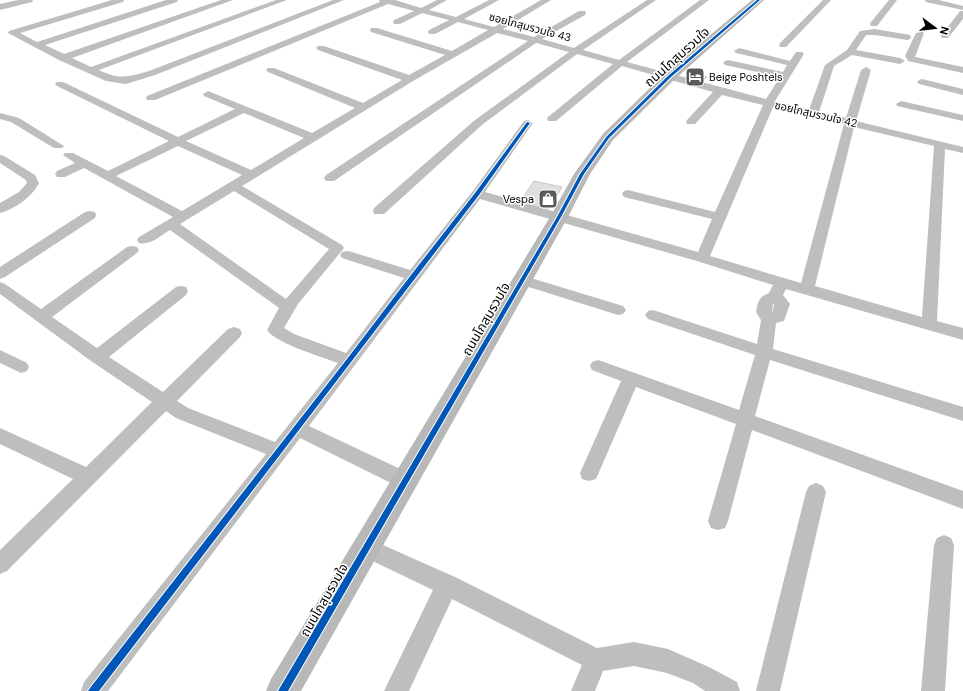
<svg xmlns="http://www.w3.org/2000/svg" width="963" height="691" font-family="'DM Sans','Noto Sans Thai',sans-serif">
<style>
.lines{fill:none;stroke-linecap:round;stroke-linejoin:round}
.canal{fill:#bfbfbf;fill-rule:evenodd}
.building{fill:#dfdfdf;stroke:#c7c7c7}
.street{fill:#bebebe;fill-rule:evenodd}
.secondary{fill:#b8b8b8;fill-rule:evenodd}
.cycleway-casing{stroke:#fff;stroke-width:2}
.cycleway{fill:#0057b8;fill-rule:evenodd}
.labels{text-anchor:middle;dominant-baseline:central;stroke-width:3;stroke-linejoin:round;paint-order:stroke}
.far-street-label{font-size:11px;fill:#000;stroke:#fff}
.far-poi-label{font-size:11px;fill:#000;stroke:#fff;text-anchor:start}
.street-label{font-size:13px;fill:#000;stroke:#fff}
</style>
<rect width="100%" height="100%" fill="#fff"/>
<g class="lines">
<!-- canal -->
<path class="canal" d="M18,0h15l-1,2 -32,8v-6z"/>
</g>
<!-- building -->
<g class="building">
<path d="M692,73l15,4 -6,5 -15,-5z"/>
<path d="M534,181l28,6 -13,22 -29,-7z"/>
</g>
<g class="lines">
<!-- street -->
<g class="street">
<path d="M112,0h12l-1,2 -103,31 17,9 129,-42h12l-1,2 -132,43 19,9 157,-54h12l-161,58 19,9 185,-67h11l-188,70c20,10 29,7 50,1l184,-71h11l-189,75 -29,9 -20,-3 -47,-21 -51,-27 1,-2z"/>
<path d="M379,0h16l26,8 16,-8h10l-18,10 27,7 33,-17h10l-35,19 30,8 47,-27h10l-48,29 31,8 45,-26h6l1,2 -1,2 -43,24 32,9 73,-48h9l-73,50 36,10 81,-60h9l-82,62 139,37 14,-22 -55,-12 -2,-2 2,-2 3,-1 55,12 4,-7 -51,-12 -2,-2 5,-3 51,13 6,-9h6l2,2 -29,47 34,9 16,-45 22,-15 13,-19 15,-2 35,6 1,2 -1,2 -3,1 -32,-5h-9l-10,15 44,8 5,3 -5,3 -48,-9 -18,11 -15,46 27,6 15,-48 5,-3 5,3 -15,51 107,26v6l-18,-4 -8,172 26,7v12l-177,-51 -3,6 7,9 -6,17 -8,2 -3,26 190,58v14l-193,-61 -15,56 208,75v18l-211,-79 -24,91 -3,7 -7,2 -7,-2 -3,-7 28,-97 -100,-37 -40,92 -7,2 -7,-2 -2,-6 41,-92 -29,-11 -2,-4 2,-4 6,-2 6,2 135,48 16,-55 -107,-36 -3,-4 3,-4 5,-1 104,34 4,-24 -5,-8c2,-11 3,-15 13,-19l4,-8 -76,-24 -217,-62 -171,227 104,49 3,6 -3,6 -7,2 -7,-2 -99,-49 -192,253h-27l3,-9 182,-228 -90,-36 -10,-7 -159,160 -7,3v-24l73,-71 -73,-35v-16l86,39 66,-65 -61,-41 -91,-67v-12l5,2 36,25 86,-62 5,-1 5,1 2,3 -2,3 -85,64 45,31 79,-61 5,-1 5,1 2,4 -2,4 -77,62 54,35 65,-63 6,-2 6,2 2,4 -2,4 -63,64 11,7 87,34 63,-79c-16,-6 -63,-20 -71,-33l12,-22 -109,-78c-9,5 -20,16 -31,13l-2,-3 2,-3 34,-20 -89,-49 -19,9h-8l-2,-3 2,-3 18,-8 -12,-8 2,-2h8l35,18 61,-30 -112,-55 -2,-2 2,-2h6l115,55 57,-28 -31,-13 -1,-2 5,-3 104,42 43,-25 -87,-36 -2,-2 2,-2h6l89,35 39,-23 -84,-30 -2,-2 2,-2h6l85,29 36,-20 -74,-23 -1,-2 1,-2h6l75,23 36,-21 -30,-8 -23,12h-6l-1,-2 1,-2 20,-10 -27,-7 -22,11h-6l-1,-2 1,-2 20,-9 -26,-7 -233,96h-8l-1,-2 1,-2 233,-94zM497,33l31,8 -202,134 -2,3 2,3h8l202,-138 33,9 -94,68 -101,88 -1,3 1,3h10l99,-90 94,-70 36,10 -65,53 -1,2 1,2h8l66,-55 91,26 -26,28 -1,2 1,2h8l27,-29 41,10 -48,107 -87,-22 -4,1 -2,3 2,3 88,22 -14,33 -213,-60 48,-69 -5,-3 -4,1 -51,70 -63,79 -58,-18 -5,-1 -5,1 -2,3 2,3 62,20 -58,75 -52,-19 -10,-6 14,-24 46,-56 -2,-3 -100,-59 171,-105zM773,107l71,17 -43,159 -91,-27zM244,113l60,25 -53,32 -65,-29zM854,127l80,19 -12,171 -107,-31zM178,146l64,29 -60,36 -66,-35zM234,191l95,58 -43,50 -106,-75zM773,303l1,2 -2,8v-1z"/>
<path d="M823,0h8l-45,47h-6l-1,-2 1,-2z"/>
<path d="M889,0h8l-20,26h-6l-1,-2 1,-2z"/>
<path d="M925,0h14l24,6v4l-37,-8z"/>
<path d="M960,11h3v8l-15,19h-6l-1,-2z"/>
<path d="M920,30l4,3 -9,24 48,10v6l-55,-12 -3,-5 11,-23z"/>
<path d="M922,79l41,10v6l-44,-11 -2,-2 2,-2z"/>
<path d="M901,101l62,14v6l-66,-15 -1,-2z"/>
<path d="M0,113l19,5 45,28 -2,2h-8l-43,-26 -11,-3z"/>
<path d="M0,155l4,1 31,19 4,8c-7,14 -24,26 -39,30v-10l19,-11 8,-9 -1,-3 -26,-17z"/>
<path d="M90,211l5,1 1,3 -1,3 -90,59 -5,2v-12l85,-55z"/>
<path d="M521,275l102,31 3,4 -3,4 -5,1 -102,-32 -2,-3 2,-3z"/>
<path d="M0,350l27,13 2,4 -2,4 -6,2 -21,-10z"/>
<path d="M816,483l7,3 3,6 -46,199h-24l50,-199 3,-6z"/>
<path d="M944,535l7,3 3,7 -9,146h-24l13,-146 3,-7z"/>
<path d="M367,538l88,39 142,71 37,-6 34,7 41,18 28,15 3,9h-35l-12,-8 -26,-10 -33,-7 -31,5 -8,20h-24l11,-26 -130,-66 -43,92h-25l49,-101 -73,-35 -3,-7 3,-7z"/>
</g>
<!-- secondary -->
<path class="secondary" d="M752,0h12l-89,79 -62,61 -23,34 -22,43 -267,474h-35l5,-12 279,-462 24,-43 29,-40 62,-61z"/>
<!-- cycleway casing -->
<g class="cycleway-casing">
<g id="cycleway">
<path d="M757,0h3l-89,77 -62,61 -25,36 -23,43 -273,474h-10l279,-474 23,-43 27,-38 62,-61z"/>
<path d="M527,122l3,1 -51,72 -380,496h-11l2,-3 257,-329 64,-84 64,-82z"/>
</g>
</g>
<!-- cycleway -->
<use href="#cycleway" class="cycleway"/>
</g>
<!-- icons -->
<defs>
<g id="hotel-square" transform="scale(1)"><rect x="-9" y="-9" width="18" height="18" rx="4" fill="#595959" stroke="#fff"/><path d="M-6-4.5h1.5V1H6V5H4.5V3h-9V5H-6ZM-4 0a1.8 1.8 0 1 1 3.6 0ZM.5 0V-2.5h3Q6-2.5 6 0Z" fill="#fff"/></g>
<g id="shop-square" transform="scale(1)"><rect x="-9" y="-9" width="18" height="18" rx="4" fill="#595959" stroke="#fff"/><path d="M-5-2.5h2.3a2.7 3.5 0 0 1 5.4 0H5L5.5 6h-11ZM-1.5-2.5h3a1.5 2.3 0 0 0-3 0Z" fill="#fff"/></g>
</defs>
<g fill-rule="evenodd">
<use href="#hotel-square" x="695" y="77"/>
<use href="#shop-square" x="548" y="199"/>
</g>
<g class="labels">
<!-- far-street labels -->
<g class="far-street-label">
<text transform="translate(530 27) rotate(15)">ซอยโกสุมรวมใจ 43</text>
<text transform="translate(816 114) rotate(13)">ซอยโกสุมรวมใจ 42</text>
</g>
<!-- far-poi labels -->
<g class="far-poi-label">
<text x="709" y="77">Beige Poshtels</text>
<text x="534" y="199" text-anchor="end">Vespa</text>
</g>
<!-- street labels -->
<g class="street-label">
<text transform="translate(677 57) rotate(-42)">ถนนโกสุมรวมใจ</text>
<text transform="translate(486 319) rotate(-60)">ถนนโกสุมรวมใจ</text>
<text transform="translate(324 600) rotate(-60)">ถนนโกสุมรวมใจ</text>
</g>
</g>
<!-- north arrow -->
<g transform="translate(935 28) rotate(105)" stroke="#ffffff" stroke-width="3" paint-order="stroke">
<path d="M0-3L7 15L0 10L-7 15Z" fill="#000000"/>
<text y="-6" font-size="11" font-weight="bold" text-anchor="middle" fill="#000000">N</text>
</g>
</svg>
